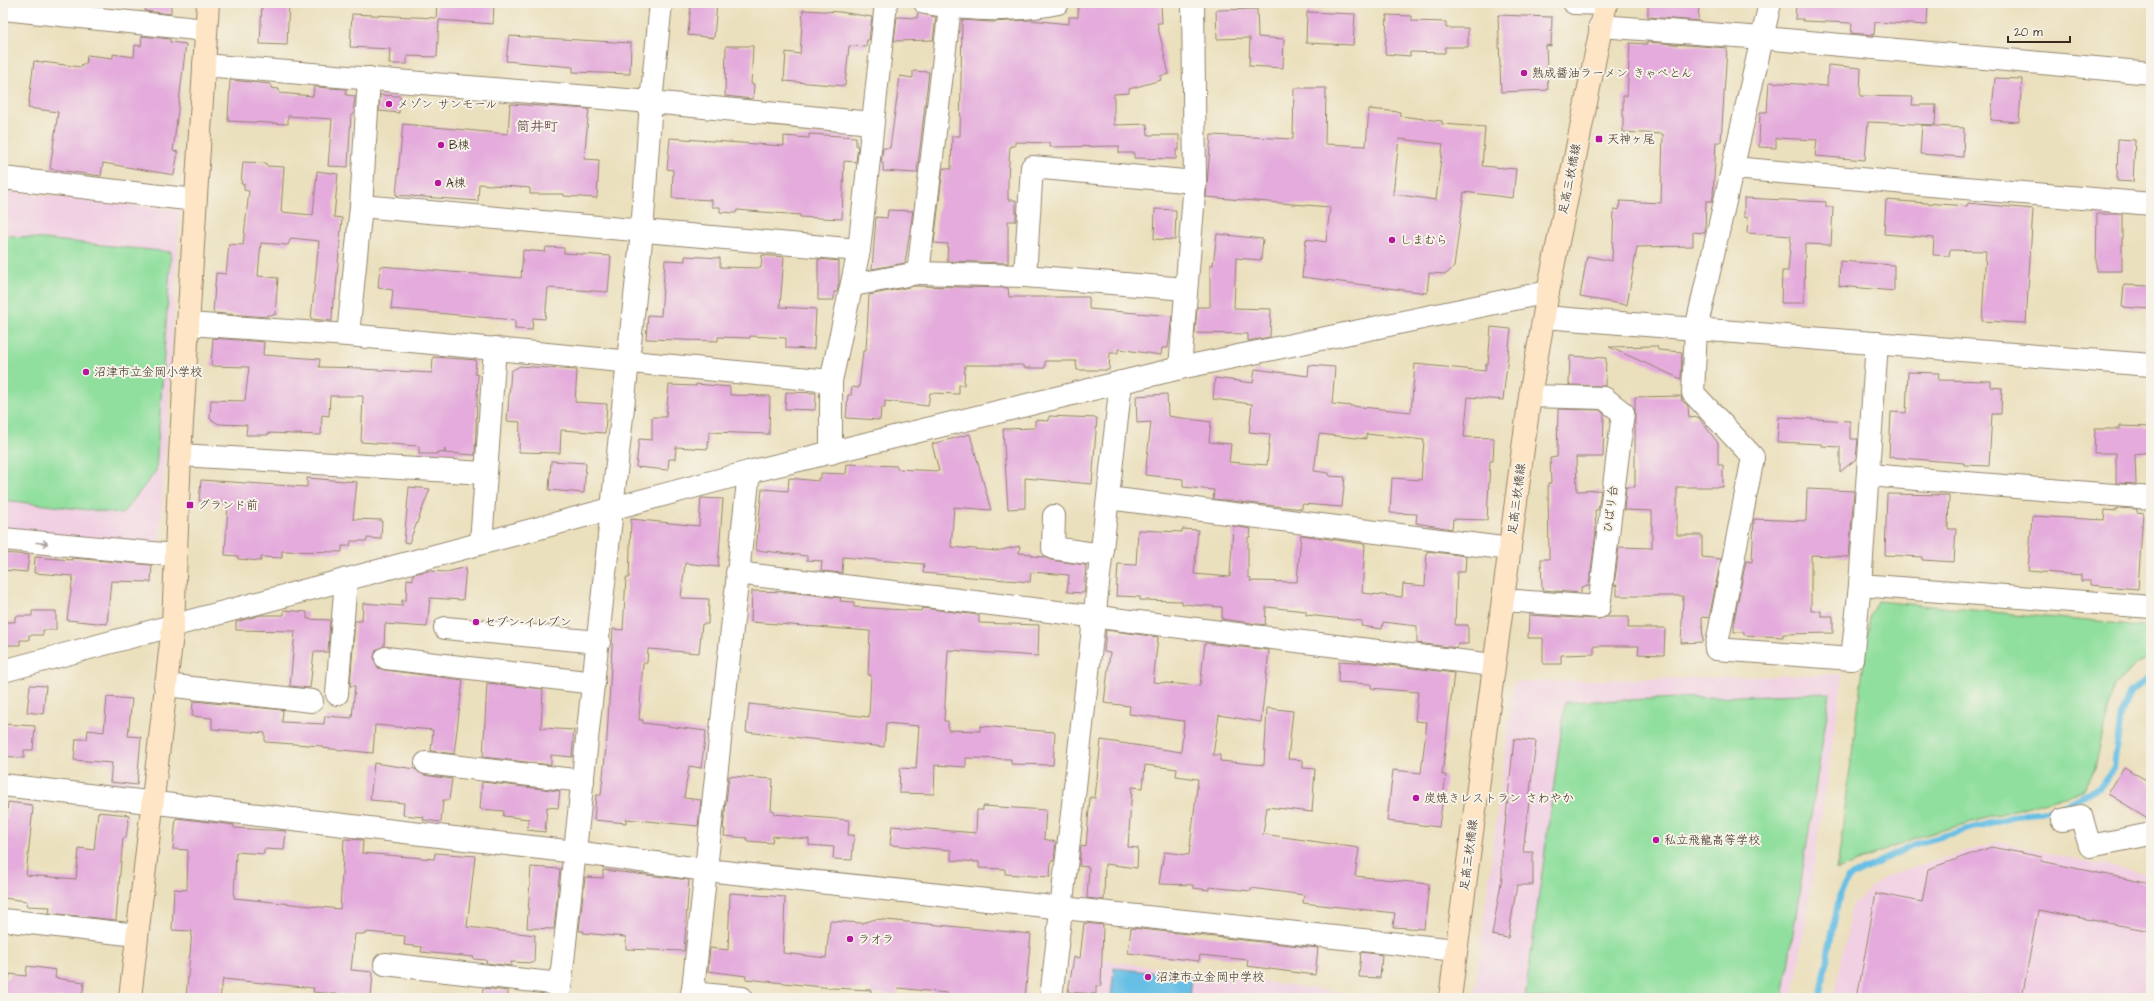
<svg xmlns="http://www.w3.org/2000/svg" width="2154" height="1001" font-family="'Architects Daughter','Klee One',sans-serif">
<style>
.built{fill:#f1d0e3}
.green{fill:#90df9e;stroke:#66845e}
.water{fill:#68bfe5;stroke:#527482}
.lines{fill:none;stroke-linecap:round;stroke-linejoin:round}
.stream{stroke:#68bfe5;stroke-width:6}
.building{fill:#e4abdc;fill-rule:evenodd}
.street-casing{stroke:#93856e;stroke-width:24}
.secondary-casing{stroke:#93856e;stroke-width:24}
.street{stroke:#fff;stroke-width:22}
.secondary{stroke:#fde5c5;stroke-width:22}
.oneway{stroke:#a79f9a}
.poi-dot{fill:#b5179e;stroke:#f7f3e8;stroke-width:1.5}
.labels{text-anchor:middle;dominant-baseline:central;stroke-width:4;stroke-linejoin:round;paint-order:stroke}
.poi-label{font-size:12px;fill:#3b2a1e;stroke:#f7f3e8;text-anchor:start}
.street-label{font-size:12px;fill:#3b2a1e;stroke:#f7f3e8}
.quarter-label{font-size:14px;font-weight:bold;fill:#765760;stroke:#f7f3e8}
</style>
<rect width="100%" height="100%" fill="#f7f3e8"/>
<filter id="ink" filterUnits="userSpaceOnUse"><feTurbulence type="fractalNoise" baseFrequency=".025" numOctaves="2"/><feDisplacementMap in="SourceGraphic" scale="8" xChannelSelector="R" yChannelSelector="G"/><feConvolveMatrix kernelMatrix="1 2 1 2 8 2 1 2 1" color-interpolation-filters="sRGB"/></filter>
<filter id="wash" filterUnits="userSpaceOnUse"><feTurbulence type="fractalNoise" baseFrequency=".012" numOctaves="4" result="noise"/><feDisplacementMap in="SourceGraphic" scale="16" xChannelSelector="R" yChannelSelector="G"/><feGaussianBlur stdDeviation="0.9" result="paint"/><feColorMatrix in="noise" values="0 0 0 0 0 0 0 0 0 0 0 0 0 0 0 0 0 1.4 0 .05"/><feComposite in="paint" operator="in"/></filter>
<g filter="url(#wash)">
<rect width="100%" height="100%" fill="#ebe0bd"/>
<!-- built -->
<g class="built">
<path d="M3,191l177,19 -21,339 -156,-15z"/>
<path d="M1843,674l-49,324h-320l40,-316z"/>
<path d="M1997,842l154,33v123h-317l18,-93 32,-28z"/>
<path d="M1071,956l312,42h-317z"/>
</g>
<!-- green -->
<g class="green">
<path d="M3,235l168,17 -15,219 -34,43 -119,-14z"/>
<path d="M1877,601l274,26v32l-14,5 -23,21 -19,83 -13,23 -167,47 -78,32 33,-255z"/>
<path d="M1830,693l-47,305h-258l40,-296z"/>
</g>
<!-- water -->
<path class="water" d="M1114,968l77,9 -2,21h-78z"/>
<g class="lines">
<!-- stream -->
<path class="stream" d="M1819,998l21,-105 9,-16 66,-33 111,-31 26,-2 48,-24 14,-20 7,-53 9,-22 21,-15"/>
</g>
<g id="blocks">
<!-- building -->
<g class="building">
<path d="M146,3h25v11l-26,-3z"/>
<path d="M262,3h27l-2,42 -27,-1z"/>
<path d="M437,3h57l-1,21 -54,-4 -2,37 -30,-1v8h-18l1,-15 -40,-2 2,-33 84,4z"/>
<path d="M691,3h26l-3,35 -26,-3z"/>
<path d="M1103,3l58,1 1,19h-5l12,51 -9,2 1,4 -32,9v4l-15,1v31l33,-1 1,11h31v15h-3v9l-42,-1v-5h-15v-7l-69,1v-4l-35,-1v4h-5l-2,32v22h8v21h-8v42l-61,-2 1,-17 -14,-1 9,-75 8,1 1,-33h8l2,-116 29,2 39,-2 39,4v-7h9v-12z"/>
<path d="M1648,3h51l-1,18 -50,-4z"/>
<path d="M1796,3h132l-1,22 -52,-3 -1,13 -23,-2 1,-10 -49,-2v-2h-8z"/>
<path d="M1257,9l1,28 26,2 -1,29 -34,-2 1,-28 -33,1 -1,-29z"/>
<path d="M803,10l37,2 32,5 -3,23h-2l-1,7 -17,-1 -4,40 -61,-5 2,-29 14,2z"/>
<path d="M1307,12l48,2 -2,31 -47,-2z"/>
<path d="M918,13l18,4 -3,23 -39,1 3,-24 20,1z"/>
<path d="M1387,15l25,1v5l34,1v6h22v19h-23v6l-35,-1v4l-25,-2z"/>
<path d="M1498,15l54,2 -1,29 -5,-1 2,45 -47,2z"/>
<path d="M142,36l28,3v3l16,2 -13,107 5,1 -4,23 -71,-12 -2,13 -51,-7 8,-57 -30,-4 6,-47 47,6 1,-3h4l1,-9 26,3v-4l21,3 1,-12 6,1z"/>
<path d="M509,36l122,7 -1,31 -57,-2v-5l-67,-6z"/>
<path d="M1647,42l80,6 -6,94h-5l-3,55 -1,4h-6l-1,32 -12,-1v14l-56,1 -10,58 -47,-8 7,-41 25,5 2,-52 5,1 1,-9 41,2 2,-69 -40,-2v-36h4l3,-53 17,1z"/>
<path d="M726,46h27l-2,38h3l-1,15 -28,-3z"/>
<path d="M1828,65l33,3 -1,28 53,1 -1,8h24l-1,20 -67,-3 -3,38 -50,-4 2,-16 -41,-2v10l-17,-1 1,-35h7l2,-30 58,4z"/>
<path d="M913,71l16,1 -12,101 -34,-2v-8l-2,-1 2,-14h7l10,-72 13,2z"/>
<path d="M1995,78l27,1 -3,43 -28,-2z"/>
<path d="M230,80l41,4v4l8,1v4l34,3 1,-9 32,2v6l9,1 -2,19h-2l-3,52 -20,-1 4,-47 -44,-3v8l-60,-3z"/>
<path d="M1294,88h32l-1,56 41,2 3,-37 31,3v4l42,5v3l43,3 -3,39 34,3 -3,29 -49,-6 -10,75 -8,7 -17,-1 -2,20 -125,-16 4,-38 20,3 4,-35 -124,-10 5,-62 82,4zM1399,139l44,5 -7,56 -43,-6z"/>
<path d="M380,95l20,1 -1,17 -20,-2z"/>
<path d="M510,104l79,5 -5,50 15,1 -2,38 -33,-2v-2h-34v-6l-51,-4 -1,17 -82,-6 7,-71 105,10z"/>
<path d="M1922,125l42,3 -1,29 -43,-3z"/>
<path d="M809,134l47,3v9h2l-2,16 -12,-1 -2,58 -42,-2v-2l-63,-5 -1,3 -16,-1v-5h-8v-7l-40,-2 1,-28 -6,-1 3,-31 114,8v-10l25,2z"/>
<path d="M2118,139l17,1 -2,42 -16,-1z"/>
<path d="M243,162l23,1v3l18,1 -3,45 32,3 4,-44 21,3 -4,43 8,1 -7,81 -2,-1 -1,23 -21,-2 8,-78 -28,-3 -3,7 -27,-2 -3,33 20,2 -3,37h-8v2l-53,-4 -1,-2 3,-38 10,1 3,-30 14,1 6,-54 -5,-1v-6h-3z"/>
<path d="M1744,198l82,4v5h7l-2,38 -26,-1 -1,59h-23l1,-32h6l3,-35 -44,-3 1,-15 -4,-1z"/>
<path d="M1886,200l81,6 1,-3 65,6 -7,114 -44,-2 4,-70 -36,-1 -1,6 -16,-1 1,-17 -50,-4z"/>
<path d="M1155,209l21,1 -1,30 -21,-1z"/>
<path d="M888,210l25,1 -8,52 -33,6 4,-52 11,1z"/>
<path d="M2097,214h25v57h-26z"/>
<path d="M1217,234l46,5 -2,21 -25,-2 -2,50 37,1 -1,28 -22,4v-7l-53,-1 2,-26h13v-42h3z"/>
<path d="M546,247l18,1v5l47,3 -3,36 -60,-4 -3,31 -12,-1 -1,12 -17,-1v-9l-124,-11 2,-19 -15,-2 2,-22 141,12 2,-28 22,2z"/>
<path d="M762,255l22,2 -4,50 36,2 -2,40 -28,-1v-10l-36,-2v2l-32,-1v4l-72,-2 2,-24 13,1 4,-56 20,1v-5l35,2v9l41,1z"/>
<path d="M818,259l21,2v21l-2,10h-3v8h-16z"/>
<path d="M1840,261l54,4v26l-55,-5z"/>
<path d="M2124,285l27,1v23l-29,-2z"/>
<path d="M914,286l94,2 1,9h80v12l83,7 -4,32h-6l-1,7 -43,-6v4h-8l-1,17h-32l-1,-9h-31v7h-21v-3h-59l-1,20h-5v9l-29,-1 -2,13 -43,-5v7h-4l-1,12 -34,-2 2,-23h3l1,-8 7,1 4,-37h3l3,-56z"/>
<path d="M1491,327l20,2 -8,71 -35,-3 -4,40 30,1 -1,23h-3l-3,59 -34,-1 -1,10 -36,-6 1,-9 -27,-1 2,-35 29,2 3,-40 -58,-6v5l-47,-5 -5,37 15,2v3l16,1 -3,30 -40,-3v5l-89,-10 1,-9 -31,-3v-8l-38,-4 6,-53 -14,1 -1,-27 31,-2 1,22 43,6 -2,20 22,2 -2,18 38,3 3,-31 -21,-2 3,-28 -39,-5 2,-21 38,5 2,-14 53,7 1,-11 26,2 -3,37 79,8 4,-48 70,7 1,-7h2z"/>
<path d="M213,338l51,4 -1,13 57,4 -1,8 43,1v1l70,4 1,-16 43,3 -1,14 3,1 -3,80 -30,-2v-5l-1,5 -7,-1v2h-18v-8l-58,-4 2,-46h-33l-1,20 -7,-1 -1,20 -53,-2v2h-22l1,-10 -28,-1 -9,-5 1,-19 34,1 4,-34 -38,-1z"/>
<path d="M1657,346l1,4 24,2 -1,27 -72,-32z"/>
<path d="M1570,356l36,2 -1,28 -36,-1z"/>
<path d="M520,366l57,4 -2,32 32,2 -2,29 -44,-3 -1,23 -41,-1 1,-30 -13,-1 4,-50z"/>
<path d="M1908,372l31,1 -1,7 53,1v6l11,1 -1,26h-9l-3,52 -25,-1v-2l-75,-6 2,-45 15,1z"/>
<path d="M696,384l34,3v8l40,1 -1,38 -60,-2 -1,17 -32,-2 -1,12h-6l-1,11 -32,-3 3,-28 13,1v-23h14l3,-32 27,1z"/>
<path d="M786,392l30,1 -1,17 -30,-1z"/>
<path d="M1681,396l1,5 6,5 1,12 9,-1 20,26v22h5v22h-46v48h25v22l19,2 -12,59 -7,-1 1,25 -22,1 2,-47h-66v-11l-3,1 5,-39 33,1v-37l-28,-1 2,-23h9v-90z"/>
<path d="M1558,409l42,1 4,4 -1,43h-27l1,34 24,-1 -3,20h-3l1,22 -7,54 -8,1v6l-39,-3 -1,-31h8l-1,-76h3l-1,-25 7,-1z"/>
<path d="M1049,416l48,2 -5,66 -67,-6v30l-17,1 -5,-80 32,-1v-8l14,1z"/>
<path d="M1779,417l71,4v18h8l-2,20 -16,13v-25l-18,-1v-2l-45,-2z"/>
<path d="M2120,426l31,1 -1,25 -15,2 1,30 -20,-1v-30h-22l1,-24h25z"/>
<path d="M970,434l21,76 -37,-3 -3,40 45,4 24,-5 -1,7 13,1v2l12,1 7,3 35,5 -2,28 -17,-1 2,-17 -38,-3 -1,10 -107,-9 1,-9 -81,-7 -1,16 -21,-2 1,-10 -15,-1v-4l-51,-6 6,-61 26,2 1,-13 29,3v-3h3v-5l25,1 1,-10 50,2v3l42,2 -7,-27z"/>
<path d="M551,461l35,2 -2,30 -35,-3z"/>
<path d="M307,478l50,4 -4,37 29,1 -1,19 -14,-1v3h-16l-1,5h-8v6l-60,-1v7l-21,-1v4l-23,-2v-3l-13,-1 3,-52 -29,-2 2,-21 106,7z"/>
<path d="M409,487l21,2 -21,54 -5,-1z"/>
<path d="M1807,489l47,2 -5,66 -38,-2v56h10v5h12v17l-50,1v3l-39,-2v-3h-10v-12l12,-59 6,1 2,-43 52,2z"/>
<path d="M1887,494l62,1 -1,34h8l-2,33 -32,-2v-3l-37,-2z"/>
<path d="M701,498l22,1 -5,68 -33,-4 -4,35 28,1 -1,25h-6l-3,29 -51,-4 -1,14h-4l-4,57h4v3l63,8 -5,37 -12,-2 -5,32 17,2 -3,26 -72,-7v4l-32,-3 2,-25h5l6,-57 6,-109 10,1 3,-52h3l2,-59 68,7z"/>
<path d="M2117,508l20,1v3l6,1 -5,76 -48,-4v-4h-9v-6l-53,-4 4,-55 72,4 1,-10 12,1z"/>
<path d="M1233,526l18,3 -1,8h-2v40l3,1 -1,3 47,1 4,-47 64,9 -3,49 40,4 1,-13 22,2 2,-35 39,5 -1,16h-8l-2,53h13v19h-10l-1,4 -40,-5v-17l-34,-4 -1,7 -21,-3 1,-5 -56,-6v-4l-40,-4 -1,18 -43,-6v-12l-40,-3v-3l-42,-1v-3l-24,-1 2,-32 18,1 2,-35 44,2v-3l16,1 -4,44 36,3z"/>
<path d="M3,553l26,2 -2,17 -24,-2z"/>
<path d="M35,557l37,3v-2l80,7 -1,17 -40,-1 -4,43 -40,-4 6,-44 -39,-3z"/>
<path d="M466,567l-3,33 -33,-2 -3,29 -42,-3 -1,22 -8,4 -2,7 4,11 7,2 78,10 -9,74 -23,-3 2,-21 -58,-5 -2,28 -51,-5v-2l-57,-4v-9l-53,-4v-11l-20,-2 1,-15 90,9 -1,12 42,2 1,-8 27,2 3,-32h-5l5,-65h7l1,-18 39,3v-6h4l1,-21 6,1v-6l14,-3 20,1z"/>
<path d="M752,591l36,1 53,6 -1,3 14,1v5l67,4 1,-3 57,7v8l60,2 -1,31 -90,-6 -4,71h4v9l32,1v-5l75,6 -2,33 -42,-1v-5l-45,-1v9l-31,-2 -1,29 -35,-1 1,-25 16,1 3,-43 -33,-3 -2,24 -138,-15 3,-28 120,13 2,-42h-3l2,-44 -119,-9z"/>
<path d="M284,610l23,2v7l23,1 -2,32h-14l-4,36 -20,-2 5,-55 -59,-1v-8l25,-7h23z"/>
<path d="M32,611h24v19h-13v5h-14v5h-9v5h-17v-23h12v-6h17z"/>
<path d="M1529,615l69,4 8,-2h23l-1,11h37l-1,27 -26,-1 1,-8h-45v8l-33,1v9h-18v-26h-15z"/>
<path d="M1106,630l52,7 -5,45 47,4 5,-43 64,7 -8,72 -42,-7 -6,40h7v6l44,4 3,-57 26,3 -5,48 15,1v8l12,1 -3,43 -45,-5 -4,27 96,14 -4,28 74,8 -5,45 -31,-2 2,-14 -92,-10 1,-8 -53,-7v3l-42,-4v3l-16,-2v-3l-34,-1 5,-32 25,3 9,-76 -22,-3 1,-7 -32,-4 -2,23 -11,-1 -4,60 10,1 -1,20 -32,-4 -1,36 -17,-2 2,-31 -10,-1 2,-20 5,1 4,-50 5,1 6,-58 80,12 3,-31 -55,-7 1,-8 -26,-3 6,-50 -6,-1z"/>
<path d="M1339,661l34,2 81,10 -12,102h4l-7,52 -52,-6 6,-51 28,3 6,-51 -12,-1 3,-29 -47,-4v-4l-33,-2z"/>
<path d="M487,683l56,6 -2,39 33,2 -2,27 -21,-2v10l-68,-8z"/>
<path d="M30,685l16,1 -3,28 -16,-2z"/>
<path d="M107,697l25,2 -4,37 13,1 -4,48 -27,-3 2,-19 -38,-3 2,-21h11l1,-9 16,2z"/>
<path d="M3,724l32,2 -2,24h-9v8l-21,-2z"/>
<path d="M1514,739l22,2 -13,111h10v33h-16l-9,53 -16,-3 10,-58v-22z"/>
<path d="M374,763l41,6 9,6 28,4 -3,21h-6l-2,22 -18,-2 1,-3 -21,-2 1,-12 -34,-3z"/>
<path d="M2124,767l27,16v37l-43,-26z"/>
<path d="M729,776l44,3 -2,31 4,1 -1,3 75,6 -1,15h6l-2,25 -19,-1 1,-12 -25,-2v-6l-36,-3 -1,7 -25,-2v-3l-23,-2 1,-7h-2z"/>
<path d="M482,782l78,9 -2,17 -11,-1 -2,25 -18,-2 2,-11 -26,-3 1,-5 -24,-2z"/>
<path d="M8,802l24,3 1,3 -7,67 50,4 3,-31 15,2 4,-38 31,3 -3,23h-3l-7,82 -67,-7 1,-6 -24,-1 1,-5 -24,-3v-47z"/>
<path d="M983,806l63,4 -2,29 12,3 -2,19h-3l-1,16 -45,-3v-5l-26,-1v-6l-28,-2v-10l-61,-5 2,-19 84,7 1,-23h6z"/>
<path d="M176,818l58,7v3l52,3 -2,19 -20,-1v5l-28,-2 -2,46 106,11 4,-70 19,1 -1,13 72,6 1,-6 40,3 -8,71 68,8 -1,28 -23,-1v4l-25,-3v-3l-13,-1 1,-2 -53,-5 1,-5 -18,-2 1,-9 -38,-4v2h-12l-4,36 22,2 -2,26h-16v-2l-42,-4 1,-4 -91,-9 -3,19h-34l6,-67 -20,-1 2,-41 13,1 1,-40 -15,-1z"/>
<path d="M1991,847l51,10 -1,4 110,23v47l-113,-21 -16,88h-165l19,-105 46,9 6,-33z"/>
<path d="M531,867l29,2 -6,60 -27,-1z"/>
<path d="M603,870l86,10 -5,71 -58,-2v-12l-43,-4 1,-2h-5l6,-54 18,1z"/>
<path d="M730,893l55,4 -2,56 43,5 4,-37 32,2 14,-4 155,15 -6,64h-78v-5l-49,-5 -1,7 -26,-1v-4l-39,-2 -86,-9v-3l-38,-5 2,-23 18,2z"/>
<path d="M1084,923l19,2 -2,61h-5v8l-28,-2 6,-35 6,1z"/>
<path d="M1131,928l187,20 -3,27 -68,-9 1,-6 -48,-5 -1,6 -71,-8z"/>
<path d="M1361,952l21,3 -2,23 -21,-1z"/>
<path d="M27,966l29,4 -1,8 29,4 -2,16h-79v-20l6,1 1,-5 16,2z"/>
<path d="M483,988l25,3v7h-26z"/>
</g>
</g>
</g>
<g filter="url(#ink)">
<use href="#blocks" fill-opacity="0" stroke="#93856e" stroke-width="1"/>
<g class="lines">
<!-- street casing -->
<g class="street-casing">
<g id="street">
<path d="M925,3c42,7 90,9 133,0"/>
<path d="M1574,3l32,1"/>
<path d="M1770,3l-74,326 -3,64 60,64 -37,192 136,10 8,-74 17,-242"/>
<path d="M3,9l203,21"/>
<path d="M1600,26l163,12 388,35"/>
<path d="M204,65l447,37 221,21"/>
<path d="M1733,168l418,36"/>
<path d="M3,178l192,22"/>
<path d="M361,206l498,44"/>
<path d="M918,273l107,3 161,13"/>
<path d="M1025,276l7,-109 163,15"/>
<path d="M853,285l65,-12 32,-266"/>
<path d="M1544,317l607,48"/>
<path d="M188,324l160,11 483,46"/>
<path d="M348,335l13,-129 8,-128"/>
<path d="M1180,368l15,-186 -2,-179"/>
<path d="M831,453v-72l28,-131 27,-247"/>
<path d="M180,455l304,18"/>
<path d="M1868,475l283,23"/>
<path d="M1108,498l402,51"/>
<path d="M1054,516l-1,32 49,7"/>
<path d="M3,539l171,16"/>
<path d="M481,543l14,-195"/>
<path d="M737,573l756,92"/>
<path d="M1860,585l291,22"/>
<path d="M1503,600l96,7 24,-194 -19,-15 -74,-2"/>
<path d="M445,628l154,14"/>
<path d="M386,658l208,25"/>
<path d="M3,671l746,-199 431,-104 368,-76"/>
<path d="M165,685l147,16"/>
<path d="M337,694l9,-115"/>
<path d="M426,763l157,18"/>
<path d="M3,785l572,67 131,18 750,80"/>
<path d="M2062,820l19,-4 9,30 61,-12"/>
<path d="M3,920l134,15"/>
<path d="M385,964l175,20"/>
<path d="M692,993l50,5"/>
<path d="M559,998l83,-766 9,-130 10,-99"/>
<path d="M692,998l57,-526"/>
<path d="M1051,998l70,-616"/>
</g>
</g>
<!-- secondary casing -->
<g class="secondary-casing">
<g id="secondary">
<path d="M130,998l43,-373 7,-170 28,-452"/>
<path d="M1450,998l80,-602 18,-104 58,-289"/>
</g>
</g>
<!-- street -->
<use href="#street" class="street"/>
<!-- secondary -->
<use href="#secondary" class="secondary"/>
</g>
<!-- one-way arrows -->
<defs><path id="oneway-shaft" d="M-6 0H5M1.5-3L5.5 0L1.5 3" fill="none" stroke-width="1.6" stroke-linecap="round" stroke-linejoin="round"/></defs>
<use class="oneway" href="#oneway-shaft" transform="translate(42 543) rotate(5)"/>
</g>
<!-- markers -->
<g class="poi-dot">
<circle cx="1524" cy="73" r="4"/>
<circle cx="389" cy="104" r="4"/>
<rect x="1595" y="135" width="8" height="8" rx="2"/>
<circle cx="441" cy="145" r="4"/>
<circle cx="438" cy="183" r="4"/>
<circle cx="1392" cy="240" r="4"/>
<circle cx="86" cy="372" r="4"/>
<rect x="186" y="501" width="8" height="8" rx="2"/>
<circle cx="476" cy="622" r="4"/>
<circle cx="1416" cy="798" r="4"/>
<circle cx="1656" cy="840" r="4"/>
<circle cx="850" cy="939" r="4"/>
<circle cx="1148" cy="977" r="4"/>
</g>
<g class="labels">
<!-- poi labels -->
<g class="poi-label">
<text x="1532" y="73">熟成醤油ラーメン きゃべとん</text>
<text x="397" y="104">メゾン サンモール</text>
<text x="1607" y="139">天神ヶ尾</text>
<text x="449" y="145">B棟</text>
<text x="446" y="183">A棟</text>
<text x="1400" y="240">しまむら</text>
<text x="94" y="372">沼津市立金岡小学校</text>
<text x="198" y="505">グランド前</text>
<text x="484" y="622">セブン-イレブン</text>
<text x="1424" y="798">炭焼きレストラン さわやか</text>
<text x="1664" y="840">私立飛龍高等学校</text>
<text x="858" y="939">ラオラ</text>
<text x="1156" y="977">沼津市立金岡中学校</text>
</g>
<!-- street labels -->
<g class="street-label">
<text transform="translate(1570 179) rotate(-79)">足高三枚橋線</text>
<text transform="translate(1517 499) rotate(-83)">足高三枚橋線</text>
<text transform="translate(1611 509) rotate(-83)">ひばり台</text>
<text transform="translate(1469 855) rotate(-83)">足高三枚橋線</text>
</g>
<!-- quarter labels -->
<g class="quarter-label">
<text x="537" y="127">筒井町</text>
</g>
</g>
<!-- margin -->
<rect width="2154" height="1001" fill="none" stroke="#f7f3e8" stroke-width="16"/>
<!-- scale -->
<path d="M2008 36v6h62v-6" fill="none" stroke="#3b2a1e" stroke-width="2"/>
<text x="2014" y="36" font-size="12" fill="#3b2a1e" stroke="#f7f3e8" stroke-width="3" paint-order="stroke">20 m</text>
</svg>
